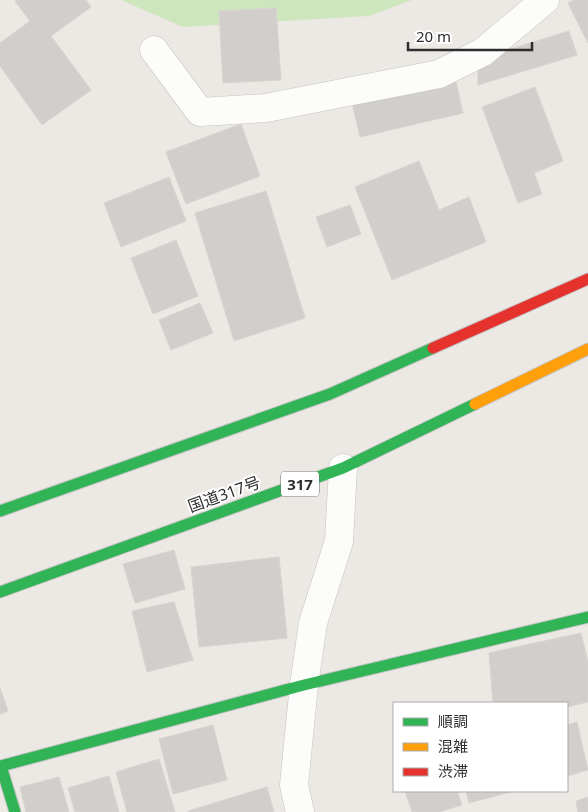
<svg xmlns="http://www.w3.org/2000/svg" width="588" height="812" font-family="'Noto Sans','Noto Sans JP',sans-serif">
<style>
.green{fill:#cee6be}
.building{fill:#d1cecb;stroke:#d7d4d0}
.lines{fill:none;stroke-linecap:round;stroke-linejoin:round}
.street-casing{stroke:#c5c4c5;stroke-width:29}
.fast-casing{stroke:#c5c4c5;stroke-width:13}
.slow-casing{stroke:#c5c4c5;stroke-width:13}
.jam-casing{stroke:#c5c4c5;stroke-width:13}
.street{stroke:#fcfcfb;stroke-width:28}
.fast{stroke:#30b455;stroke-width:11}
.slow{stroke:#ff9f0a;stroke-width:11}
.jam{stroke:#e5322d;stroke-width:11}
.labels{text-anchor:middle;dominant-baseline:central;stroke-width:4;stroke-linejoin:round;paint-order:stroke}
.shield{fill:#fff;stroke:#6d6d6d;stroke-width:1}
.shield-label{font-size:15px;font-weight:bold;fill:#2e2e2e}
.street-label{font-size:16px;fill:#2e2e2e;stroke:#fff}
</style>
<rect width="100%" height="100%" fill="#ece8e4"/>
<!-- green -->
<path class="green" d="M121,0h291l-43,16 -186,11z"/>
<!-- building -->
<g class="building">
<path d="M17,0h69l5,7 -40,29 40,54 -49,35 -42,-59v-23l30,-22 -15,-20z"/>
<path d="M574,0h14v43l-20,-40z"/>
<path d="M276,8l5,72 -58,3 -4,-72z"/>
<path d="M569,31l8,24 -99,30v-26z"/>
<path d="M456,82l7,31 -103,24 -9,-39 55,-13 2,9z"/>
<path d="M535,87l28,74 -29,12 8,21 -24,9 -36,-96z"/>
<path d="M241,124l19,52 -74,28 -20,-52z"/>
<path d="M419,161l20,49 30,-13 17,45 -94,38 -37,-93z"/>
<path d="M169,177l17,44 -65,26 -17,-44z"/>
<path d="M266,191l39,127 -71,23 -39,-128z"/>
<path d="M350,205l11,29 -34,13 -11,-30z"/>
<path d="M176,240l22,56 -45,18 -22,-56z"/>
<path d="M200,303l13,30 -42,17 -12,-30z"/>
<path d="M174,550l11,39 -50,14 -12,-39z"/>
<path d="M279,557l8,81 -88,9 -8,-80z"/>
<path d="M174,602l19,58 -46,12 -15,-61z"/>
<path d="M581,633l7,29v40l-21,5v-4h-74l-4,-50z"/>
<path d="M0,688l8,23 -8,3z"/>
<path d="M577,722l11,48 -21,6v-51z"/>
<path d="M213,725l14,55 -54,14 -14,-55z"/>
<path d="M159,759l16,53h-48l-11,-40z"/>
<path d="M109,776l10,36h-44l-7,-24z"/>
<path d="M59,777l10,35h-43l-6,-25z"/>
<path d="M267,787l7,25h-86v-1z"/>
<path d="M405,791h52l5,14 -23,7h-27z"/>
<path d="M466,791h49l-46,12z"/>
<path d="M588,797v15h-10l-2,-11z"/>
</g>
<g class="lines">
<!-- street casing -->
<g class="street-casing">
<g id="street">
<path d="M154,50l46,62 66,-4 173,-34 44,-22 62,-52"/>
<path d="M300,812l-6,-27 10,-100 9,-62 26,-82 4,-73"/>
</g>
</g>
<!-- fast casing -->
<g class="fast-casing">
<g id="fast">
<path d="M0,511l330,-117 103,-46"/>
<path d="M0,592l343,-124 132,-64"/>
<path d="M15,812l-14,-46 303,-81 284,-68"/>
</g>
</g>
<!-- slow casing -->
<g class="slow-casing">
<path id="slow" d="M475,404l113,-55"/>
</g>
<!-- jam casing -->
<g class="jam-casing">
<path id="jam" d="M433,348l155,-69"/>
</g>
<!-- street -->
<use href="#street" class="street"/>
<!-- fast -->
<use href="#fast" class="fast"/>
<!-- slow -->
<use href="#slow" class="slow"/>
<!-- jam -->
<use href="#jam" class="jam"/>
</g>
<g class="labels">
<!-- shield labels -->
<rect class="shield" x="281" y="471.5" width="38" height="25" rx="4"/>
<g class="shield-label">
<text x="300" y="484">317</text>
</g>
<!-- street labels -->
<g class="street-label">
<text transform="translate(224 494) rotate(-20)">国道317号</text>
</g>
</g>
<!-- legend -->
<rect x="393" y="702" width="175" height="90" fill="#ffffff" stroke="#ababab"/>
<rect x="403" y="718" width="25" height="8" fill="#30b455" stroke="#ababab"/>
<text x="438" y="727" font-size="15" fill="#2e2e2e">順調</text>
<rect x="403" y="743" width="25" height="8" fill="#ff9f0a" stroke="#ababab"/>
<text x="438" y="752" font-size="15" fill="#2e2e2e">混雑</text>
<rect x="403" y="768" width="25" height="8" fill="#e5322d" stroke="#ababab"/>
<text x="438" y="777" font-size="15" fill="#2e2e2e">渋滞</text>
<!-- scale -->
<path d="M408 42v8h124v-8" fill="none" stroke="#2e2e2e" stroke-width="2.5"/>
<text x="416" y="42" font-size="15" fill="#2e2e2e" stroke="#ffffff" stroke-width="4" paint-order="stroke">20 m</text>
</svg>
